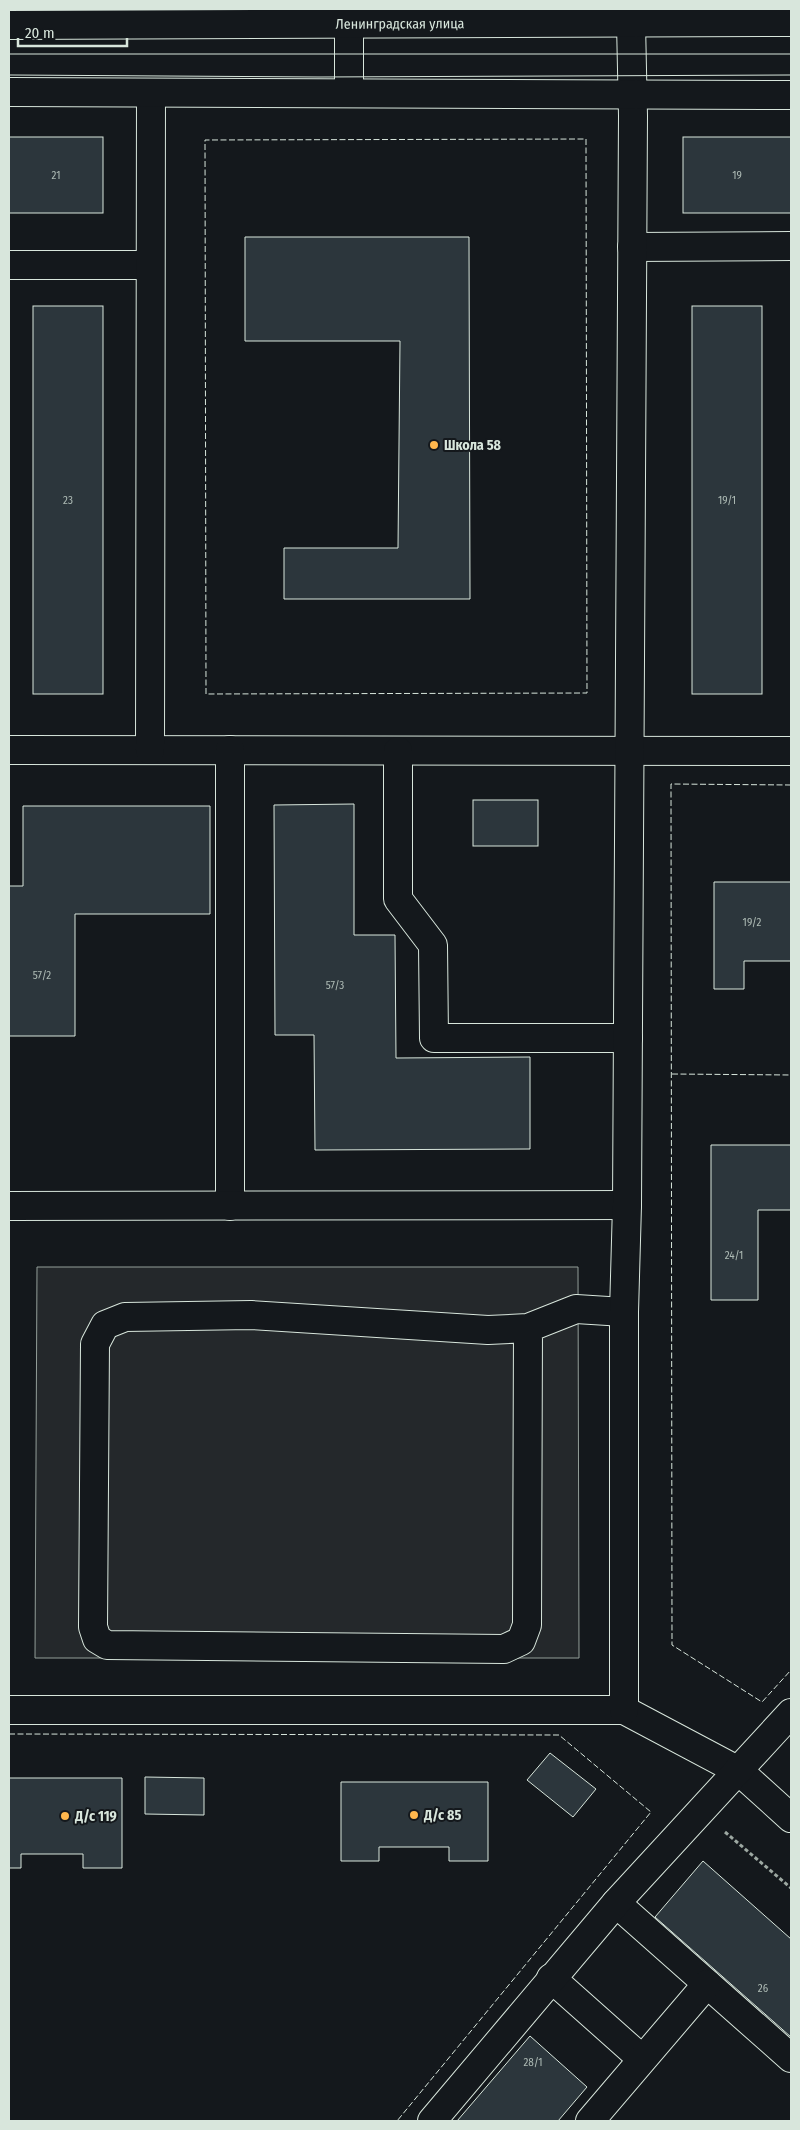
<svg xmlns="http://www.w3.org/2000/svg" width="800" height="2130" font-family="'Fira Sans Condensed',sans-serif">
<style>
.parking{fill:#24282b;stroke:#939e99}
.building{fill:#2c363c;stroke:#d8e6dc}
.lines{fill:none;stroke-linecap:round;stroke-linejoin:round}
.minor-casing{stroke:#d8e6dc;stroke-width:30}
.major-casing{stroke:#d8e6dc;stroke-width:30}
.path{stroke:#9da8a2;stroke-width:3;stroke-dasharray:4 2.5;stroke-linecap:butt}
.minor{stroke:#14181c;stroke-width:28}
.major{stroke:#14181c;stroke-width:28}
.tram{stroke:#d8e6dc;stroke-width:1}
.fence{stroke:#d8e6dc;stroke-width:1;stroke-dasharray:6 2.5;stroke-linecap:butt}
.poi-dot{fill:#ffb74d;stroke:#14181c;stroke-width:2}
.labels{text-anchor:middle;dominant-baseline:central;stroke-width:4;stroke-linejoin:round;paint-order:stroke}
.number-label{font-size:11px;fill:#adbab4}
.street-label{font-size:14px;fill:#d8e6dc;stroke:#14181c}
.poi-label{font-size:14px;font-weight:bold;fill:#d8e6dc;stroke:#14181c;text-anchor:start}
</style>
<rect width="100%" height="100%" fill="#14181c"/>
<!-- parking -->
<path class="parking" d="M37,1267h541l1,391h-544z"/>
<!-- building -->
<g class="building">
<rect x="9" y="137" width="94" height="76"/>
<rect x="683" y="137" width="108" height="76"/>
<path d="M245,237h224l1,362h-186v-51h114l2,-207h-155z"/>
<rect x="33" y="306" width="70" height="388"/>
<rect x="692" y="306" width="70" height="388"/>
<rect x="473" y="800" width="65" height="46"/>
<path d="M354,804v131h41l1,123 134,-1v92l-215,1 -1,-115h-39l-1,-230z"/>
<path d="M23,806h187v108h-135v122h-66v-150h14z"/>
<path d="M714,882h77v79h-47v28h-30z"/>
<path d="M711,1145h80v65h-33v90h-47z"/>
<path d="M550,1753l46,36 -23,28 -46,-37z"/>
<path d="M145,1777l59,1v37l-59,-1z"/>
<path d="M9,1778h113v90h-39v-14h-62v14h-12z"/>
<path d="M341,1782h147v79h-39v-14h-70v14h-38z"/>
<path d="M703,1861l88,78v98l-136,-120z"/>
<path d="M530,2036l57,51 -29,34h-101z"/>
</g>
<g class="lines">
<!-- minor casing -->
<g class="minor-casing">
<g id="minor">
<path d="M349,93v-84"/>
<path d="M632,247l159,-1"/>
<path d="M9,265h141"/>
<path d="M9,750l782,1"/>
<path d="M150,750l1,-657"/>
<path d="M230,750v456"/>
<path d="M398,751v148l35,46 1,93h194"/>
<path d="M9,1206l618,-1"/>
<path d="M528,1328l-1,297 -6,16 -17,8 -397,-4 -10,-6 -4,-12 2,-283 10,-19 20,-8 126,-2 237,15 40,-2 48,-19 48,3"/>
<path d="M9,1710h615l115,61 52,47"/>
<path d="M624,1710v-398l3,-107 6,-1089 -2,-93"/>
<path d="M616,1903l175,155"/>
<path d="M551,1978l91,81"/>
<path d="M432,2121l184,-218 175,-190"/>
<path d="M590,2121l117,-137"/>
</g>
</g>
<!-- major casing -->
<g class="major-casing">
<g id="major">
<path id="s1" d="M9,25l782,-3"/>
<path d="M9,92l782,3"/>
</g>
</g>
<!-- path -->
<path class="path" d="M725,1832l66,56"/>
<!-- minor -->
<use href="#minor" class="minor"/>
<!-- major -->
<use href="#major" class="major"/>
<!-- tram -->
<g class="tram">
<path d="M9,54h782"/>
<path d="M9,75l310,2 472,-2"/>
</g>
<!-- fence -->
<g class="fence">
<path d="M586,139l1,554 -381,1 -1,-554z"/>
<path d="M791,785l-120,-1 1,861 90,57 29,-32"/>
<path d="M672,1074l119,1"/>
<path d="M9,1734l550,1 92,77 -254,309"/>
</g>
</g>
<!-- markers -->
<g class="poi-dot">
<circle cx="434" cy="445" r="5"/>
<circle cx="414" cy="1815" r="5"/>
<circle cx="65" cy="1816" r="5"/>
</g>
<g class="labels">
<!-- number labels -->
<g class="number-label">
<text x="56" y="175">21</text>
<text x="737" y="175">19</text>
<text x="68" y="500">23</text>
<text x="727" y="500">19/1</text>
<text x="752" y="922">19/2</text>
<text x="42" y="975">57/2</text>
<text x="335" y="985">57/3</text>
<text x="734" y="1255">24/1</text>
<text x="763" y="1988">26</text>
<text x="533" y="2062">28/1</text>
</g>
<!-- street labels -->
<g class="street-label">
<text stroke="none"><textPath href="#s1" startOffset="391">Ленинградская улица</textPath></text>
</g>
<!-- poi labels -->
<g class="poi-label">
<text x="444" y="445">Школа 58</text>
<text x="424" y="1815">Д/с 85</text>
<text x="75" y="1816">Д/с 119</text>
</g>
</g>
<!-- border -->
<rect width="800" height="2130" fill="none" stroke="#d8e6dc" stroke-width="20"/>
<!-- scale -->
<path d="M18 38v8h109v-8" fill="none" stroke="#d8e6dc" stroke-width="2.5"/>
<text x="25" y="38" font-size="15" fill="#d8e6dc" stroke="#14181c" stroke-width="4" paint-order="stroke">20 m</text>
</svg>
